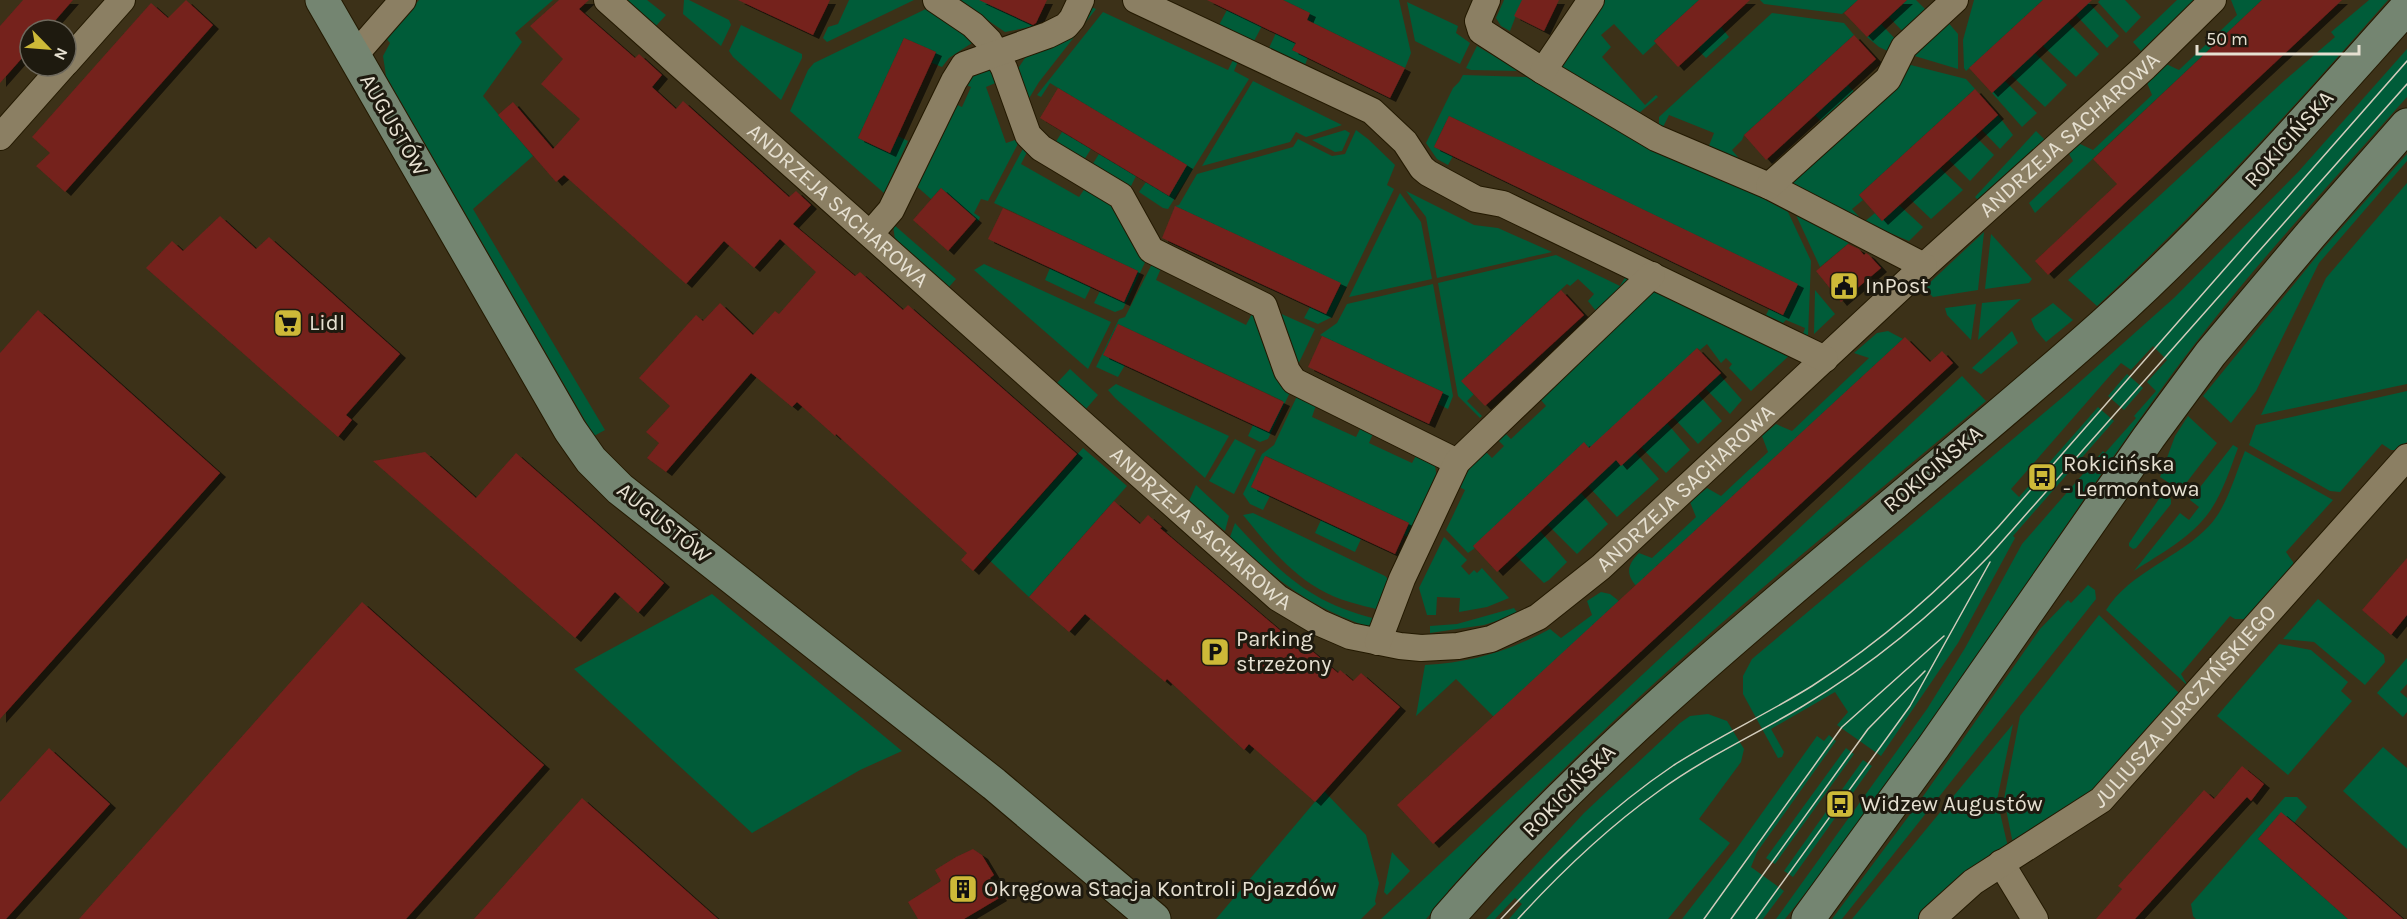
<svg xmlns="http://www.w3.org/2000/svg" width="2407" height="919" font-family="Karla,sans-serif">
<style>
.green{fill:#005c39}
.building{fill:#74201c;filter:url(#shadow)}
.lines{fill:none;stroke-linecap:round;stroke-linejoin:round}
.street-casing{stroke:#231901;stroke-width:28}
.secondary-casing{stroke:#231901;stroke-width:35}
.street{stroke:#8b7f63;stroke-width:26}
.secondary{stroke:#748571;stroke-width:33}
.tram{stroke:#d2ccbc;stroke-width:1.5}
.labels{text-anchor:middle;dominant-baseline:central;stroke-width:6;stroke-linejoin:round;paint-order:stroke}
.street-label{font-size:22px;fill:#e6e0d1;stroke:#1e1a0f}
.poi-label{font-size:22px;fill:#e6e0d1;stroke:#1e1a0f;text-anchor:start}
</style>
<defs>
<filter id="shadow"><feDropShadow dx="6" dy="4" stdDeviation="0" flood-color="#0009"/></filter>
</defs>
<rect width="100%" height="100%" fill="#3c3118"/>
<!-- green -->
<g class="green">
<path d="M419,0h134l-38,33 7,9 -39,54 50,60 -60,53 132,221 -11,6 -208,-360 -3,-20 7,-13 -4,-5z"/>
<path d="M624,0h23l19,15 -11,12z"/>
<path d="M684,0h5l40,20 2,5 -10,21 -38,-32z"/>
<path d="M849,0h65l-87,42 -4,-4 5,-11 10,-3z"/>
<path d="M958,0h49l-5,11 33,15 -30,6z"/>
<path d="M1283,0h116l12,53 -6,15 -98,-48 3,-7z"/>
<path d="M1504,0h18l-12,31 -9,-5 -5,-8z"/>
<path d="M1597,0h102l-45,41 2,2 -13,12 -29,-31 -13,11 10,12 -9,10 43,48 11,-10 2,2 -20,17 -76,-46 -2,-8z"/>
<path d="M1760,0h98l-16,14 -78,-10z"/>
<path d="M1907,0h9l14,14 -23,22 -18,-19z"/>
<path d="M1974,0h69l-77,71 -2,-3 -1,-28z"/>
<path d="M2100,0h25l16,17 -15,16 -28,-31z"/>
<path d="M2177,0h17l-53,51 -8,-9z"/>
<path d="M2231,0h31l-227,213 -6,-10 44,-42 -5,-9 10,-9 15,7 59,-55 -6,-15 18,-17 15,7 58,-55z"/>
<path d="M2369,0h19c-93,106 -187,210 -291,306l-29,-26 217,-200 50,-43 -4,-5z"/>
<path d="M1407,2l51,24 -2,7 14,10 -10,21 -45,-23z"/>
<path d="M2089,3l30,33 -12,12 -31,-33z"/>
<path d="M1087,5l9,4 -57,73 -11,18 -11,-30 8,-12 -3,-4z"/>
<path d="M932,6l46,33 -29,19 -7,9 -10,-4 4,-11 -32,-14 -46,100 32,15 8,-17 10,5 -24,52 -94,-82 18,-41 6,-7z"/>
<path d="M1227,10l35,16 -8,15 -35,-16z"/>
<path d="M1103,12l125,58 7,-14 4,3 -5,12 15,8 -81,130 -5,-1 -24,-16 7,-10 40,-17 -136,-82 -9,14 -4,-2z"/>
<path d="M1772,13l72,10 10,12 -110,100 -2,5 -10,10 10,12 -34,-14 6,-15 -45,-18 -7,14 -3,-2v-10z"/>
<path d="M1946,20l12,14v35l-50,-15z"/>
<path d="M2068,22l31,32 -23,23 -33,-31z"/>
<path d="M1881,24l18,19 -7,10 -13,-6 -12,-10z"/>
<path d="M741,25l61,29v4l-21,42 -48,-43 -4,-6z"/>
<path d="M1721,27l8,10 -23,21 -9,-9z"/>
<path d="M1276,33l20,10 -4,7 16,7 -3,8 -36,-17z"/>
<path d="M1477,46l42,25 -48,-1 -5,-2z"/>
<path d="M2407,49v48c-86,97 -175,192 -250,298 -125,174 -237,357 -372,524h-9l151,-210 38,-61 57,-104 81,-93 2,2 31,-35 -2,-2 22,-25 -9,-9 20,-22 -14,-14 -22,24 -10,-7 -110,126 8,8 79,-90 16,14 -101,115 2,2 -57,105 -77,113 -44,-31 11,-13 -13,-20 -64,37 13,23 -2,5 -4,1 -35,-64v-18l9,-17 312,-263 111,-99 124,-126z"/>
<path d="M2035,53l32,32 -22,22 -34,-32z"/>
<path d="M1903,63l63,16 9,10 -116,106 4,5 -11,9 12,13 11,-9 7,8 17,-16 24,22 -14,14 -45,-19 -75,-38z"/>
<path d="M988,70l8,4 4,7 -14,6 20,56 15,-5 -33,63 -7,-2 -7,14 6,4 -2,5 -37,-34 -10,11 -17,-15 39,-81 9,4 9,-20 -9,-4 9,-11z"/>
<path d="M1463,75l66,2 123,74 101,42 35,19 23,49 -3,75 -5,-2 2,-6 -19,-8 -3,3 -17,-8 3,-6 14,6 14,-31 -348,-168 -15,31 19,9 -5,9 -11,-6 -11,-16 27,-55 6,-6z"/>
<path d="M1253,81l89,44 -36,12 -10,-5 -6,10 -88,24z"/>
<path d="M2005,81l32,32 -15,14 -30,-34z"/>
<path d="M1848,85l9,10 -32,31 -10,-11z"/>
<path d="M1998,115l15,20 -13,14 -18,-19z"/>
<path d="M1345,130l5,3 -8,18 -7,1 -23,-12z"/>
<path d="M1356,130l12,9 27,26 -8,20 7,4 -62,128 -14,7 -14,-6 6,-11 16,7 15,-30 -166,-78 4,-1 18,-31 96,-27 5,-8 34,17 13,-2z"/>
<path d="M2036,131l9,9 -67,60 -3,-3z"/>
<path d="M1062,132l29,17 -7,11 -29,-17z"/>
<path d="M1975,136l19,19 -24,26 -21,-21z"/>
<path d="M1025,145l4,3 -8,16 58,33 9,-13 25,17 35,55 -25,53 -8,3 -21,-9 6,-12 24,11 14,-31 -144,-68z"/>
<path d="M1099,154l37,22 -5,10 -39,-21z"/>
<path d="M2407,154v7l-88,102 -63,128 -25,32 -28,-27 118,-145z"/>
<path d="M1940,168l23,22 -32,29 -23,-22z"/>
<path d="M2407,183v201l-146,31 65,-137z"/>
<path d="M1406,191l68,34 24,3 54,24 -115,26 -11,-61z"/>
<path d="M1400,193l21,29 11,57 -83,18z"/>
<path d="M1796,215l53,28 -29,24z"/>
<path d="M893,224l63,55 -7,8 -54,-46z"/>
<path d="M1984,232l-6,58 -45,7 -9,-9z"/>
<path d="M1991,234l41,45 -3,4 -44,6z"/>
<path d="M1556,255l64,31 7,-12 3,4v6l-30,32 -12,-15 6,-7 -16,-15 -8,7 -3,-2 -105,97 12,13 -7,7 15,15 -2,2 -22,-22 -20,-113z"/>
<path d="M1153,262l9,4 -6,14 90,45 8,-15 38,78 -24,51 -8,3 -12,-6 5,-11 16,7 14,-31 -165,-77 -15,31 22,10 -7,12 -22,-10 23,-48 6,-2z"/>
<path d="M984,264l127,58 -23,47 -114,-99z"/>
<path d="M1050,268l41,19 -6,12 -40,-19z"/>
<path d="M1433,284l20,112 -5,13 -10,-5 5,-12 -123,-57 17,-12 10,-19z"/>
<path d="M1659,288l134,64 -42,39 -22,-23 3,-4 -6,-6 -5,5 -14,-19 -7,6 -3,-2 -62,104 24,27 -42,38 -29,-31 -115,60 2,2 -7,5 -22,-23 19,-40 -11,-6 27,-37 11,11 12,-12 -11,-11 7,-7 11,11 35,-33 -10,-12 100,-96z"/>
<path d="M1815,290l20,24 -21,20z"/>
<path d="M2021,299l-43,41 4,-37z"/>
<path d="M2053,303l20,17 -27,22 -11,-13 -4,-10z"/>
<path d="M1976,304l-5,36 -24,-25 -2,-7z"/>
<path d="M1275,311l40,18 -20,42z"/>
<path d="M1888,331l15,8 -267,247c-11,-13 -8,-22 3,-33l13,5 44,-41 -6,-15 17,-14 14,8 47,-44 -6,-16 14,-12 16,7 77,-73 -15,-5 23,-20z"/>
<path d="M2012,331l6,12 -37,31 -9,-6z"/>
<path d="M1070,369l28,26 -12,14 -29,-26z"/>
<path d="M1719,374l23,26 -12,14 -25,-26z"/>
<path d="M2127,374l16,14 -19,22 -16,-14z"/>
<path d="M1962,376l24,25c-109,92 -221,181 -326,277 -75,68 -145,138 -212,213l1,2 -23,26h-45z"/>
<path d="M1116,384l113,52 -24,42 -90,-80 -7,-8z"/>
<path d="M2407,391v51l-9,8h-7l-9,-6 -42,48 -10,-1 -81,-46 7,-20z"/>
<path d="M1298,394l19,8 -5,15 44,20 7,-14 12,6 -6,14 43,20 7,-13 2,7 14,9 3,19 -24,55 -10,-5 5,-12 -143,-67 -15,31 19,9 -7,14 -13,-6 -7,-10 19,-40 12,-9z"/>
<path d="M1698,394l24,27 -24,23 -25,-27z"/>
<path d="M2188,416l29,27 -34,44h-8l-15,-10 15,-41z"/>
<path d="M1667,423l23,27 -24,23 -25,-26z"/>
<path d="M1235,439l21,11 -22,44 -25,-13z"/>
<path d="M2233,445l5,3c-8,21 -15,44 -28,63 -18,26 -50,43 -76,60l46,-58 9,7 10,-13 -9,-7z"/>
<path d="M1083,448l44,38 -98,111 -43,-40z"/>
<path d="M2245,451l88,49 -47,52 7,10 1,5 -48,52h-11l-5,-3 -49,58 7,12 -82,-76c24,-38 73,-52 103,-84 18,-19 26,-51 36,-75z"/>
<path d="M1196,485l33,31 -4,15 -36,-30z"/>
<path d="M1581,493l27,31 -31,30 -30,-30z"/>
<path d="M2161,496h5l5,3v5l-35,44 -3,1 -4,-3v-3z"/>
<path d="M1253,513l132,63 3,3 -8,31c-20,-5 -43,-10 -61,-21 -31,-18 -54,-47 -76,-74z"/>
<path d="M1321,520l40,19 -6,13 -40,-19z"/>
<path d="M1235,523c46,50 73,79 141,96l-2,5 -5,2 -6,-1c-60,-22 -87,-46 -133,-88z"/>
<path d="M1540,531l27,31 -18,18 -5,3 -29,-28z"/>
<path d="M1444,537l23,23 -6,6 8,9 5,-5 3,3 5,-5 27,30 -22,9 -28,5 1,-14 -23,-1 -1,18h-9l-8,-27z"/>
<path d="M2088,585l7,5 1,9 -254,320h-10l85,-114 123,-176 28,-29 3,3z"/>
<path d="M1601,592l9,2 9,7 -125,116 -38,-38 -40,37 9,-51c46,-2 84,-14 125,-36l11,9 31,-23 -5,-14z"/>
<path d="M712,594l190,157 -42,19 -108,63 -178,-164z"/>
<path d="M2318,599l66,56 1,7 -20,23 -51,-43 -31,-3z"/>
<path d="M1514,608l4,6 -34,11 -54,8v-7l27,-2z"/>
<path d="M2099,615l82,80 -74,86 -94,63 -9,-45 16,-83z"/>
<path d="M2279,644l32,6 37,32 -7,9 11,10 -64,74 -71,-59z"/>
<path d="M2407,658v26l-7,8 7,6v14l-4,5 -26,-24z"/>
<path d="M1708,714l19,7 17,28 -3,13 -42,57 31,24 -62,76h-159l13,-15 -7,-6 -20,21h-9l98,-106 96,-90 10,-7z"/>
<path d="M2013,724l-16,76 11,47 -65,48 -24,24h-67z"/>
<path d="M1829,735l7,6 -79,111 -6,15 33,24 -21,28h-81l55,-71 80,-112 7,5z"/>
<path d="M2383,747l24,21v81l-64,-58z"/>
<path d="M1846,748l8,6 -79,110 -9,-6z"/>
<path d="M1863,760l9,6 -79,111 -9,-6z"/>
<path d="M1324,791l42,44 13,48 -4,18 1,3 -15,15h-145z"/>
<path d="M2285,797h12l10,10 -13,16 -13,-10 -23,26 90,80h-152l-3,-3 -2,-12z"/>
<path d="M1392,852l18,19 -23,24 -3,-3z"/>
</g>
<!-- building -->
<g class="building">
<path d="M23,0h50l-26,30h-17v19l-30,34v-57z"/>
<path d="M186,0l27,25 -148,167 -29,-26 14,-13 -18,-16 119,-134 17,15z"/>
<path d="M559,0h30l-10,9 56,49 4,-4 23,21 -10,12 24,22 7,-8 106,96 7,-6 15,14 -18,19 62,52 5,-4 43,38 5,-5 169,149 -104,117 -12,-11 6,-7 -131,-119 -1,2 -38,-34 -5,5 -41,-34 -85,99 -19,-14 12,-15 -13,-11 24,-26 -31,-28 57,-63 7,6 17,-18 33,32 22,-24 4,3 37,-42 -36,-33 -26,29 -30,-27 -38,43 -122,-109 -8,7 -58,-67 15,-13 40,47 27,-30 -39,-35 22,-25 -33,-33z"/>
<path d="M738,0h92l-17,35z"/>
<path d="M979,0h68l-11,23 -3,2z"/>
<path d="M1207,0h76l27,13 -3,7 98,48 -15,30 -98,-48 4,-7z"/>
<path d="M1522,0h37l-15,31 -30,-15z"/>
<path d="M1699,0h51l-72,67 -24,-26z"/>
<path d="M1858,0h49l-40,37 -23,-24z"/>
<path d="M2043,0h49l-100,93 -23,-25z"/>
<path d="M2262,0h80l-294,275 -13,-14 82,-77 -24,-25z"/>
<path d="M1854,35l22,24 -110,101 -22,-25z"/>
<path d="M904,38l32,14 -46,101 -32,-15z"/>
<path d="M1058,88l129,77 -18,31 -129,-78z"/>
<path d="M1975,89l23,26 -116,106 -23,-26z"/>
<path d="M1449,116l349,168 -15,31 -349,-168z"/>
<path d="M941,188l35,31 -28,32 -35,-31z"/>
<path d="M1175,206l166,77 -15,31 -164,-76z"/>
<path d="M1003,208l135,63 -14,31 -136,-63z"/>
<path d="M220,216l36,33 13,-12 131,117 -54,61 6,5 -14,17 -192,-169 26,-27 11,10z"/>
<path d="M1848,244l11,5 5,6 2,-2 3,2 12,13 -40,34 -25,-31z"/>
<path d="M1561,290l23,25 -99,91 -24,-25z"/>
<path d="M38,310l182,163 -220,246v-366z"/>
<path d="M1118,324l166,78 -15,30 -166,-77z"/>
<path d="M1322,336l121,56 -14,32 -121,-57z"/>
<path d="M1905,337l25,25 12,-11 11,12 -520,481 -36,-39z"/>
<path d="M1697,348l24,25 -100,93 -5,-6 -119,112 -24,-26 111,-104 5,6z"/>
<path d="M425,452l51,46 40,-45 148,130 -26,30 -23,-21 -40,46 -202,-177z"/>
<path d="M1265,456l144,67 -14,31 -144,-67z"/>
<path d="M1114,501l26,23 8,-9 14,12 -2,1 135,115 3,-4 40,34 2,-3 13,11 8,-8 39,34 -85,95 -66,-58 -5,6 -77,-71 -2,3 -80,-68 -16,18 -40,-35z"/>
<path d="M2407,558v57l-16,20 -29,-25z"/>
<path d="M362,602l182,163 -138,154h-327z"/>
<path d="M49,748l61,56 -104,115h-6v-117z"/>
<path d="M2242,766l22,18 -13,17 -4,-4 -112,122h-39l26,-30 -4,-3 86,-96 10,9z"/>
<path d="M582,798l136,121h-244z"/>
<path d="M2281,812l13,11 109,96h-55l-90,-80z"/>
<path d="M973,849l9,6 12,20 -4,3 11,19 -37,22h-46l-10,-17 33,-21 -6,-11 21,-13z"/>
</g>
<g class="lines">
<!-- street casing -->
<g class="street-casing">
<g id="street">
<path id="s1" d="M607,0l671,598 42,25 30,13 50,10 21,2 37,-2 33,-7 47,-22 63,-50 323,-301 221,-199 68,-67"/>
<path d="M936,0l37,25 16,16 15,27 24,67 13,13 80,48 30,54 113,56 23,65 7,10 163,81"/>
<path d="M1136,0l236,111 33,31 17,26 6,5 48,26 27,5 322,155"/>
<path d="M1487,0l-9,21 3,10 62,40 113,67 113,48 155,80"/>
<path d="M354,56l49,-56"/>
<path d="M66,63l56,-63"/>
<path d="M1543,71l48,-71"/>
<path d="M0,137l63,-71"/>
<path d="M1769,186l119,-107 16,-32 51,-47"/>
<path d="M871,233l20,-23 63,-129 10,-16 84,-30 18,-9 6,-7 9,-19"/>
<path d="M1378,642l24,-63 55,-117 195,-187"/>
<path d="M2001,863l34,56"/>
<path id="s2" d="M1932,919l41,-37 128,-82 306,-343"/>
</g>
</g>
<!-- secondary casing -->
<g class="secondary-casing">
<g id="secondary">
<path d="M322,0l248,430 21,30 29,29 374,295 160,135"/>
<path d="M1447,919c195,-224 436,-398 656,-594 110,-98 206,-209 304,-318"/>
<path d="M1808,919l126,-173 215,-309 62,-84 101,-120 95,-108"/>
</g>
</g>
<!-- street -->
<use href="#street" class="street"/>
<!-- secondary -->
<use href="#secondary" class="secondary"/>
<!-- tram -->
<g class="tram">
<path d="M1501,919c53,-57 108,-110 173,-154 45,-29 93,-51 138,-79 70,-45 131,-98 187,-160l408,-465"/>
<path d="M1518,919c43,-47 89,-91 141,-128 45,-33 96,-56 144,-85 70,-42 131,-92 187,-151l417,-471"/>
<path d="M1704,919l138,-192 102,-91"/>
<path d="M1731,919l137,-190 57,-58"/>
<path d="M1756,919l154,-213 80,-144"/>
</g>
</g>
<!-- icons -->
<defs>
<g id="civic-square" transform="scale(1.5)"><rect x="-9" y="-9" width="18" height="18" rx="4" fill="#cdb938" stroke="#1e1a0f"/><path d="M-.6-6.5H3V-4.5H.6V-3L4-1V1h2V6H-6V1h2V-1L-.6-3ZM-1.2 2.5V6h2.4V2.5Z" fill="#111"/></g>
<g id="supermarket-square" transform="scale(1.5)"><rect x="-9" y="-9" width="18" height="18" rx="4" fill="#cdb938" stroke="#1e1a0f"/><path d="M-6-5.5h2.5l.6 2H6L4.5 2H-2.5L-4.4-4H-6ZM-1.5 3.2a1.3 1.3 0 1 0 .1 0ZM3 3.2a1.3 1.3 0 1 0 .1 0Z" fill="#111"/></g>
<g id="bus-square" transform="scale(1.5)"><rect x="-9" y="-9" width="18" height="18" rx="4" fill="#cdb938" stroke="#1e1a0f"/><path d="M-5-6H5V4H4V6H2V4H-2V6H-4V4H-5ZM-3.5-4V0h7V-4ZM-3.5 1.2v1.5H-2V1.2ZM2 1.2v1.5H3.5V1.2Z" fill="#111"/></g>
<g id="parking-square" transform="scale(1.5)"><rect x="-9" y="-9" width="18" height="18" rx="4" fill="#cdb938" stroke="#1e1a0f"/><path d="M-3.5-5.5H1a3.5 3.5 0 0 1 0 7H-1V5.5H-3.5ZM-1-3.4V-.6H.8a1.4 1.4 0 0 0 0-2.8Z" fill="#111"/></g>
<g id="building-square" transform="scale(1.5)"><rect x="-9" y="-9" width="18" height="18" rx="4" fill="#cdb938" stroke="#1e1a0f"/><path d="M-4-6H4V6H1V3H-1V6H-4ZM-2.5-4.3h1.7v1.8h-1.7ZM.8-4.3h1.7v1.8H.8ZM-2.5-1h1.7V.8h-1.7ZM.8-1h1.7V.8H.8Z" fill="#111"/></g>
</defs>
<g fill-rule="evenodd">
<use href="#civic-square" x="1844" y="286"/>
<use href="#supermarket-square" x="288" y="323"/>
<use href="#bus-square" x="2042" y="477"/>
<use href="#parking-square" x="1215" y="652"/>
<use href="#bus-square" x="1840" y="804"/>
<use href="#building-square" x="963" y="889"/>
</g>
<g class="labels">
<!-- street labels -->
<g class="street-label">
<text transform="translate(394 125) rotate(60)">AUGUSTÓW</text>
<text stroke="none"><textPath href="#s1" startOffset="1893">ANDRZEJA SACHAROWA</textPath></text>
<text transform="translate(2289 139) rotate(-48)">ROKICIŃSKA</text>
<text stroke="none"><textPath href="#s1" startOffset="309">ANDRZEJA SACHAROWA</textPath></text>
<text transform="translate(1933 469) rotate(-40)">ROKICIŃSKA</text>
<text stroke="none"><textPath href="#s1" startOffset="1371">ANDRZEJA SACHAROWA</textPath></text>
<text transform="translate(664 523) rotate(39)">AUGUSTÓW</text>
<text stroke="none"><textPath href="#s1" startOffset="795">ANDRZEJA SACHAROWA</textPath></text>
<text stroke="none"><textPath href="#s2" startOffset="333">JULIUSZA JURCZYŃSKIEGO</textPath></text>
<text transform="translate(1569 791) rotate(-45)">ROKICIŃSKA</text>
</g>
<!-- poi labels -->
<g class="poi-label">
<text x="1865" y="286">InPost</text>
<text x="309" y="323">Lidl</text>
<text x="2063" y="464">Rokicińska<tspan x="2063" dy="25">- Lermontowa</tspan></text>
<text x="1236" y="639">Parking<tspan x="1236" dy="25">strzeżony</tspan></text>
<text x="1861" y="804">Widzew Augustów</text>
<text x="984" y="889">Okręgowa Stacja Kontroli Pojazdów</text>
</g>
</g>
<!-- north arrow -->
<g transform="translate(48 48) rotate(115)"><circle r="28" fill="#1e1a0f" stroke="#6e695d" stroke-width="1.5"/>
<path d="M0-4.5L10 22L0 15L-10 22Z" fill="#cdb938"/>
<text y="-9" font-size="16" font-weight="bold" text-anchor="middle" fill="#e6e0d1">N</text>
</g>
<!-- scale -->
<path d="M2197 45v9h162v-9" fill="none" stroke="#e6e0d1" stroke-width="3"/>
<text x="2206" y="45" font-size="18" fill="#e6e0d1" stroke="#1e1a0f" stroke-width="4.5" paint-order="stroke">50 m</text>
</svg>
